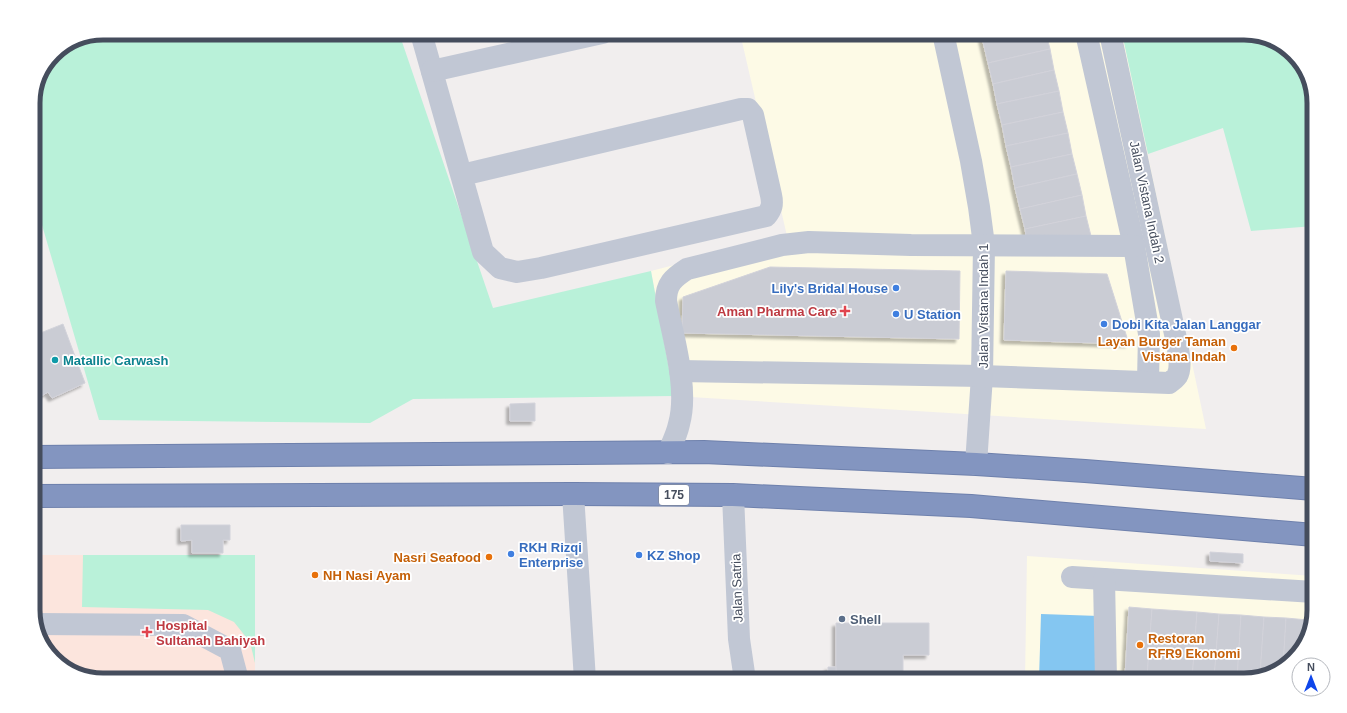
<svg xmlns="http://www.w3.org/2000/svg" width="1347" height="713" font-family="Arial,sans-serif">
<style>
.commercial{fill:#fdfae6}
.medical{fill:#fce5dd}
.green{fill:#b9f1d9}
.water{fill:#84c6f1}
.building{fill:#caccd4;stroke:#d2d2da;filter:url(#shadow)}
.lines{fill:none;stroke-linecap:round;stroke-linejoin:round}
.highway-casing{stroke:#6e80ac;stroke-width:24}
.minor{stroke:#c1c7d4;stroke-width:22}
.highway{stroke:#8395c0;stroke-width:22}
.shop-dot{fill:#3f7fe0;stroke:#fff;stroke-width:1.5}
.health-dot{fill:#e0444e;stroke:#fff;stroke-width:1.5}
.food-dot{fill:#e8710a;stroke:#fff;stroke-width:1.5}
.culture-dot{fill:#0f9aa8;stroke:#fff;stroke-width:1.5}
.service-dot{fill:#5c6f8a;stroke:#fff;stroke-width:1.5}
.labels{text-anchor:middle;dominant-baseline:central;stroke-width:3.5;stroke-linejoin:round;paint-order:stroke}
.shield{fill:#fff;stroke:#7d828e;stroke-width:1}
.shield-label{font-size:12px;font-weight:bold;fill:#454d5d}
.street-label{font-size:13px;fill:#454d5d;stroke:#fff}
.shop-label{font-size:13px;font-weight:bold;fill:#366cbe;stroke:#fff;text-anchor:start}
.health-label{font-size:13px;font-weight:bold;fill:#be3a42;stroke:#fff;text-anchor:end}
.food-label{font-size:13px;font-weight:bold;fill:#c56008;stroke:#fff;text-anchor:end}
.culture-label{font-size:13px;font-weight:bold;fill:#0d838f;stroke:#fff;text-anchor:start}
.service-label{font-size:13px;font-weight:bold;fill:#4e5e75;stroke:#fff;text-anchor:start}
.rim{fill:none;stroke:#454d5d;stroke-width:5}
</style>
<defs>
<filter id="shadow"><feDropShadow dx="-3.5" dy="3.5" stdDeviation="1" flood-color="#0004"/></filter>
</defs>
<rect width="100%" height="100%" fill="#f1eeee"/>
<!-- commercial -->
<g class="commercial">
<path d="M740,33h382l84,396 -532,-33 -23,-125 136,-35z"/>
<path d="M1027,556l287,20v34l-7,31 -24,27 -39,12h-219z"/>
</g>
<!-- medical -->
<path class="medical" d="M33,555h222v125h-152l-31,-7 -27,-24 -12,-34z"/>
<!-- green -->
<g class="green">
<path d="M103,33h296l94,275 158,-37 23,125 -261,3 -43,24 -271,-3 -57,-195 -9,-54v-72l21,-46 23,-15z"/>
<path d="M1122,33h122l31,7 27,24 12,35v127l-63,5 -28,-103 -75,26z"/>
<path d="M83,555h172v108l-5,-21 -16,-20 -26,-12 -126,-3z"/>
</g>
<!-- water -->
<path class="water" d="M1041,614l58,2 -2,64h-58z"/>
<!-- building -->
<g class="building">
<path d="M981,33h43l-41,9z"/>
<path d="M1024,33h22l4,16 -62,14 -5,-21z"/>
<path d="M1050,49l4,21 -61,14 -5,-21z"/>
<path d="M1054,70l5,21 -62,13 -4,-20z"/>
<path d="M1059,91l4,21 -61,13 -5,-21z"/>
<path d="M1063,112l5,21 -62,13 -4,-21z"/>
<path d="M1068,133l4,21 -61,13 -5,-21z"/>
<path d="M1072,154l5,20 -62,14 -4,-21z"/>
<path d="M1077,174l5,21 -62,14 -5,-21z"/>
<path d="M1082,195l4,21 -61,13 -5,-20z"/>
<path d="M1086,216l7,28 -66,-2 -2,-13z"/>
<path d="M770,267l190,4 -1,68 -277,-6 1,-36z"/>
<path d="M1006,271l101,3 22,70 -125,-4z"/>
<path d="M63,324l22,59 -33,15 -4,-6 -12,7 -3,-10v-53z"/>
<path d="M535,403v18h-25v-17z"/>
<path d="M181,525h49v15h-7v13h-31v-13l-11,1z"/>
<path d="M1210,552l33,2v9l-33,-2z"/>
<path d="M1129,607l23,2 -5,68 -22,-1z"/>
<path d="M1152,609l45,3 -5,68 -45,-3z"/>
<path d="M1197,612l22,2 -5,66h-22z"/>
<path d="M1219,614l22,1 -4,65h-23z"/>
<path d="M1241,615l23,2 -4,58 -16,5h-7z"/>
<path d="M1264,617l22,1 -3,50 -23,7z"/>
<path d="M1286,618l22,2 -1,20 -24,28z"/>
<path d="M1308,620l3,3 -4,17z"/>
<path d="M836,623h93v32h-26v23l-67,1z"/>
<path d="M828,667h8v12h14v1h-22z"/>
<path d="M901,678v2h-36v-1z"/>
</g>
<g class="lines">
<!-- highway casing -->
<g class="highway-casing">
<g id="highway">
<path d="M33,457l671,-5 272,12 109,7 229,18"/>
<path d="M33,496l540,-2 160,1 238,11 343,29"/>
</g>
</g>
<!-- minor -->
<g class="minor">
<path d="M421,33l62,219 17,16 17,4 24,-4 225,-52c6,-7 7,-12 5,-21l-18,-80 -5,-6h-7l-279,66"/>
<path d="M943,33l28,128 8,46 5,38 -2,131 -6,88"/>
<path d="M1086,33l48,213 15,88 -1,47"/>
<path d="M432,71l170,-38"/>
<path d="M680,371l302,5 187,7c3,-2 6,-4 8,-7 6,-10 0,-31 -2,-42l-65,-301"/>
<path d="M668,453c4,-9 9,-19 11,-29 10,-35 -6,-87 -13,-123 0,-17 7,-23 21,-32l95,-24 27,-3 102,3 223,1"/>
<path d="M573,494l12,186"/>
<path d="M733,495l6,144 6,41"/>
<path d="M1072,577l242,15"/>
<path d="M1104,579l2,101"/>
<path d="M36,624l147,1 47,25 8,30"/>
</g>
<!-- highway -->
<use href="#highway" class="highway"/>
</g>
<!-- markers -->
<g class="shop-dot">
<circle cx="896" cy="288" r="4"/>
<circle cx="896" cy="314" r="4"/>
<circle cx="1104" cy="324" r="4"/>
<circle cx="511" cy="554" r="4"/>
<circle cx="639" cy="555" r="4"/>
</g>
<g class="health-dot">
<path d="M843 305h4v4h4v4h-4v4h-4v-4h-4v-4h4z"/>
<path d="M145 626h4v4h4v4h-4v4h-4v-4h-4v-4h4z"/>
</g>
<g class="food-dot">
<circle cx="1234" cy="348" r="4"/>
<circle cx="489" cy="557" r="4"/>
<circle cx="315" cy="575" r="4"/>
<circle cx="1140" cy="645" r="4"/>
</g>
<circle class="culture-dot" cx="55" cy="360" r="4"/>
<circle class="service-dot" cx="842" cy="619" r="4"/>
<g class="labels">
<!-- shield labels -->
<rect class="shield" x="659" y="485" width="30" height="20" rx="3"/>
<g class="shield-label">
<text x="674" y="495">175</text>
</g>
<!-- street labels -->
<g class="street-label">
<text transform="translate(1147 202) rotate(78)">Jalan Vistana Indah 2</text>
<text transform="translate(983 306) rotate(-90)">Jalan Vistana Indah 1</text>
<text transform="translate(737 588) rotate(-92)">Jalan Satria</text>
</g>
<!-- shop labels -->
<g class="shop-label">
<text x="888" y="288" text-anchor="end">Lily's Bridal House</text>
<text x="904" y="314">U Station</text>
<text x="1112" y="324">Dobi Kita Jalan Langgar</text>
<text x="519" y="547">RKH Rizqi<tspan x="519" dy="15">Enterprise</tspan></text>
<text x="647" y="555">KZ Shop</text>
</g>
<!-- health labels -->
<g class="health-label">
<text x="837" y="311">Aman Pharma Care</text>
<text x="156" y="625" text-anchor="start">Hospital<tspan x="156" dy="15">Sultanah Bahiyah</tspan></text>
</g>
<!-- food labels -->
<g class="food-label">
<text x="1226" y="341">Layan Burger Taman<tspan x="1226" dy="15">Vistana Indah</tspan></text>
<text x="481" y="557">Nasri Seafood</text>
<text x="323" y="575" text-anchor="start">NH Nasi Ayam</text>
<text x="1148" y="638" text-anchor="start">Restoran<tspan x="1148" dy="15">RFR9 Ekonomi</tspan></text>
</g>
<!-- culture labels -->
<g class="culture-label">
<text x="63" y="360">Matallic Carwash</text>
</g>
<!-- service labels -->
<g class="service-label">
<text x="850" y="619">Shell</text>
</g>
</g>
<!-- crop -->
<path d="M0 0H1347V713H0ZM103 40H1244A63 63 0 0 1 1307 103V610A63 63 0 0 1 1244 673H103A63 63 0 0 1 40 610V103A63 63 0 0 1 103 40Z" fill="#fff" fill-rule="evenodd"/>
<path class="rim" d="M103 40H1244A63 63 0 0 1 1307 103V610A63 63 0 0 1 1244 673H103A63 63 0 0 1 40 610V103A63 63 0 0 1 103 40Z"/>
<!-- north arrow -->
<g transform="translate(1311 677)"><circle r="19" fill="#ffffff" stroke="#b5b8be"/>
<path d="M0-3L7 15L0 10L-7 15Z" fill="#0f46ea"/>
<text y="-6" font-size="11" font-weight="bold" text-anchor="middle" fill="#454d5d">N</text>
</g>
</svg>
